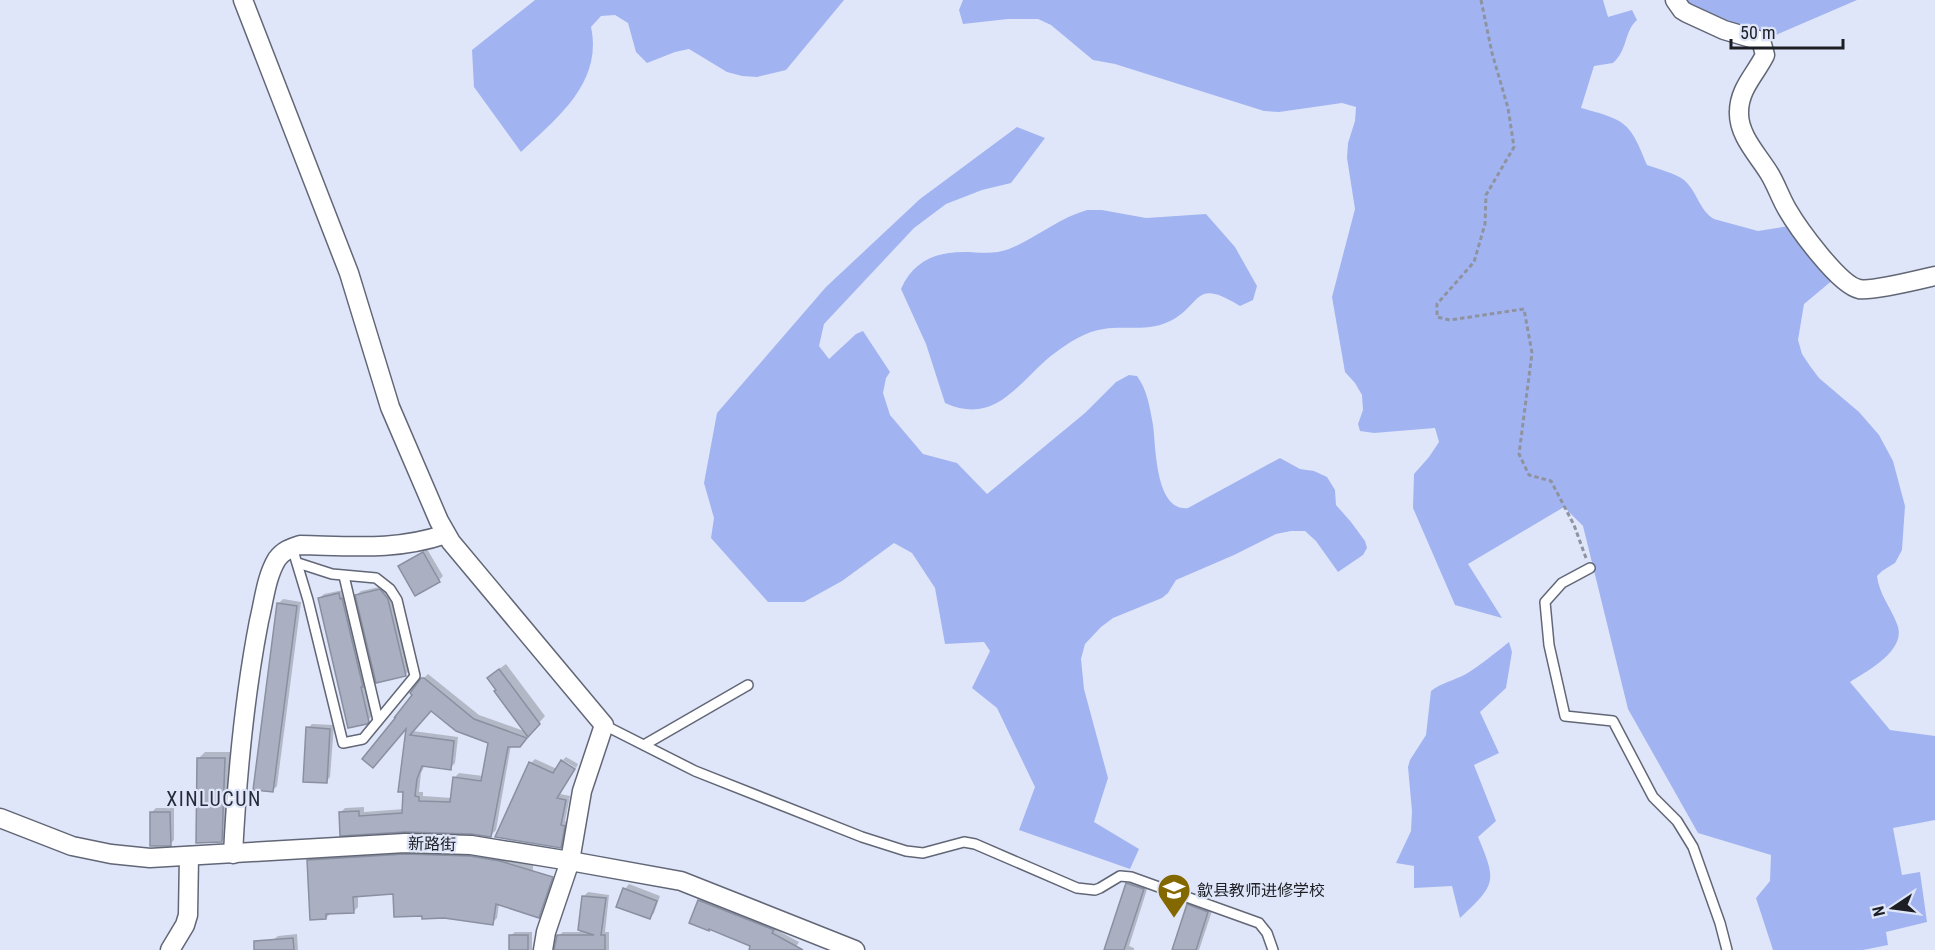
<svg xmlns="http://www.w3.org/2000/svg" width="1935" height="950" font-family="'Roboto Condensed','Noto Sans SC',sans-serif">
<style>
.forest{fill:#a1b4f1}
.shadow{fill:#0003;fill-rule:evenodd}
.building{fill:#aab0c2;stroke:#8a90a0;stroke-width:1.5;fill-rule:evenodd}
.lines{fill:none;stroke-linecap:round;stroke-linejoin:round}
.service-casing{stroke:#626777;stroke-width:12}
.minor-casing{stroke:#626777;stroke-width:21}
.path{stroke:#8f93a0;stroke-width:3;stroke-dasharray:4.5 3;stroke-linecap:butt}
.service{stroke:#fff;stroke-width:9}
.minor{stroke:#fff;stroke-width:18}
.labels{text-anchor:middle;dominant-baseline:central;stroke-width:4.5;stroke-linejoin:round;paint-order:stroke}
.street-label{font-size:16px;fill:#1d1f25;stroke:#e0e6f9}
.poi-label{font-size:16px;fill:#1d1f25;stroke:#e0e6f9;text-anchor:start}
.quarter-label{font-size:20px;letter-spacing:1.5px;fill:#262b39;stroke:#e0e6f9}
</style>
<rect width="100%" height="100%" fill="#e0e6f9"/>
<!-- forest -->
<g class="forest">
<path d="M535,0h309l-58,70 -29,7 -15,-1 -15,-4 -38,-23 -14,3 -28,11 -11,-11 -8,-29 -13,-8 -14,1 -10,11c12,56 -34,91 -70,125l-47,-65 -2,-37z"/>
<path d="M963,0h640l5,17 24,-7 5,10c-13,11 -9,30 -24,43l-19,3 -13,42c45,12 49,14 66,57 11,4 28,8 37,15 13,11 15,30 30,39l44,12 31,-5 45,53 -30,25 -6,36 4,14 8,12 9,12 40,34 20,23 14,26 12,45 -3,44 -7,13 -13,8 -5,5c2,18 14,32 20,48 11,26 -30,47 -47,58l40,48 45,6v84l-42,8 9,47 18,-3 7,50 -41,10 2,13 -25,5h-90l-17,-52 14,-17 1,-26 -73,-22 -70,-124 -45,-183 -19,-19 -96,57 34,54 -47,-13 -42,-97 1,-34 15,-17 10,-15 -4,-14 -61,5 -14,-2 -2,-7 5,-14 -1,-15 -7,-12 -10,-11 -13,-75 23,-88 -8,-51 1,-15 7,-22 1,-14 -14,-4 -63,9 -15,-1 -149,-47 -22,-4 -42,-35 -13,-6h-30l-45,5 -4,-14z"/>
<path d="M1687,0h170l-88,38 -81,-35z"/>
<path d="M1017,127l28,11 -34,45 -29,7 -36,14 -32,24 -90,96 -5,22 10,13 27,-25 7,-3 27,41 -4,6 -3,15 7,22 33,39 34,9 30,31 98,-81 31,-31 13,-7 8,1c10,13 13,32 16,49 3,21 2,87 35,83l92,-50 20,11 14,2 13,6 8,13 1,15 15,17 14,19 2,7 -4,7 -25,17 -22,-31 -11,-10h-14l-15,3 -42,21 -58,25 -8,13 -6,5 -49,20 -12,9 -16,17 -4,15 3,30 24,89 -14,44 45,27 -9,20 -111,-39 16,-43 -38,-79 -25,-20 18,-37 -6,-9 -39,2 -10,-56 -23,-35 -18,-10 -52,38 -38,21h-36l-57,-64 3,-20 -10,-35 13,-70 109,-126 94,-88z"/>
<path d="M1087,210h15l44,8 60,-4 29,33 22,39 -4,14 -13,6c-48,-30 -37,0 -72,16 -23,11 -52,1 -77,10 -18,7 -32,17 -46,29 -31,28 -53,63 -100,42l-19,-59 -25,-55c12,-27 33,-37 63,-37 15,0 30,3 45,-3 27,-11 50,-31 78,-39z"/>
<path d="M1509,642l3,10 -6,36 -26,24 19,41 -25,12 22,56 -18,16c19,45 18,47 -18,81l-8,-32 -38,2v-22l-18,-3 15,-32 1,-20 -4,-44 2,-7 16,-25 5,-44c10,-8 24,-11 35,-17 15,-9 29,-21 43,-32z"/>
</g>
<!-- shadow -->
<g class="shadow">
<path d="M427,549l16,27 -4,4 -39,-14 4,-4z"/>
<path d="M384,586l8,8 17,77 -4,4 -48,-80 4,-4z"/>
<path d="M343,590l24,91 -2,2 7,33 -6,6 -46,-124 4,-4z"/>
<path d="M283,599l18,3 -24,184 -5,5 7,-188z"/>
<path d="M506,664l39,52 -21,24 -13,5 -15,85 -5,5 -19,-3 -67,-2 -65,-17 5,-5 19,-1v5l40,-3v-18l-4,-1 14,-95 9,-16 5,-5 51,41 48,17 -30,-42 -2,-18zM431,709l59,33 -7,34 -24,-3 -5,5 -2,20 -29,-2v-4h-4l2,-19 4,-8 25,3 5,-5 3,-26 -45,-6z"/>
<path d="M312,724l22,1 -4,52 -4,5 -18,-54z"/>
<path d="M205,752h26l-2,82 -7,7 -24,-82z"/>
<path d="M566,757l12,7 -2,4 -13,-8z"/>
<path d="M535,759l22,10 4,-6 13,7 -14,24 10,2 -5,25 3,1 -3,20 -5,5 -29,-84z"/>
<path d="M156,808h18v32l-4,4 -19,-31z"/>
<path d="M411,850l64,2 30,5 28,8 -1,43 -33,-4 -2,14 -5,5 -69,-9 -29,-21 -36,2v12l-4,4 -23,2 -5,5 -17,-57 4,-5z"/>
<path d="M1134,878l15,5 -20,63 5,2v2h-28l22,-66z"/>
<path d="M629,884l31,12 -6,17 -4,5 -25,-29z"/>
<path d="M588,892l21,3 -4,37h4v18h-53l2,-14 5,-4h17l4,-36z"/>
<path d="M703,897l74,29 -2,3 24,13 -5,8h-36l-59,-49z"/>
<path d="M1195,898l19,7 -15,45h-25l14,-45z"/>
<path d="M515,932h17v18h-22v-14z"/>
<path d="M297,934l1,16h-24l-1,-10 5,-4z"/>
</g>
<!-- building -->
<g class="building">
<path d="M423,552l17,30 -25,14 -17,-30z"/>
<path d="M380,589l8,10 18,77 -30,7 -21,-88z"/>
<path d="M339,593l1,6 2,-1 21,89h-2l8,35 -2,2 -19,4 -30,-130z"/>
<path d="M277,603l20,3 -24,186 -20,-2z"/>
<path d="M499,669l41,55 -12,13 -34,-46 2,-1 -9,-12z"/>
<path d="M421,678h3l50,41 53,19 -7,9h-12l-17,90 -20,-3 -66,-2 -65,4 -1,-24 20,-1v5l43,-3 1,-21h-5l8,-63 -33,39 -11,-9 34,-42 -2,1 18,-23 -2,-2zM431,711l25,20 32,12 -7,38 -28,-4 -3,25 -31,-1v-4l-4,-1 2,-17 5,-13 29,4 3,-29 -44,-6z"/>
<path d="M306,727l24,2 -3,54 -24,-1z"/>
<path d="M197,758h28l-3,84 -26,1z"/>
<path d="M561,760l14,9 -18,29 9,2 -5,25 4,1 -4,22 -66,-11 34,-75 24,11z"/>
<path d="M150,812h20l1,34h-21z"/>
<path d="M405,854l65,2 30,5 53,16 -14,41 -43,-14 -3,21 -49,-7 -22,1v-3l-28,1 -1,-23 -40,3 1,16 -28,1v5l-16,1 -3,-60z"/>
<path d="M1126,883l18,6 -20,61h-20z"/>
<path d="M623,888l34,13 -7,18 -34,-12z"/>
<path d="M582,896l24,2 -5,37h4v15h-51l3,-15h37l-16,-5z"/>
<path d="M698,900l76,30 -2,3 31,17h-54l1,-4 -41,-17v2l-20,-8z"/>
<path d="M1187,904l21,8 -12,38h-24z"/>
<rect x="509" y="935" width="19" height="15"/>
<path d="M293,938l1,12h-40v-9z"/>
</g>
<g class="lines">
<!-- service casing -->
<g class="service-casing">
<g id="service">
<path d="M292,547l16,53 35,143 20,-4 52,-63 -18,-76 -7,-11 -14,-11 -44,-4 -34,-11"/>
<path d="M1590,568l-28,15 -17,19 4,43 16,71 48,5 40,76 24,24 16,26 27,76 7,27"/>
<path d="M344,576l34,144"/>
<path d="M604,725l91,46 167,66 44,14 17,2 41,-11 11,2 102,44 18,2 5,-2 20,-12 11,1 128,46 8,10 6,17"/>
<path d="M644,745l104,-60"/>
</g>
</g>
<!-- minor casing -->
<g class="minor-casing">
<g id="minor">
<path d="M243,0l106,273 41,134 49,114 12,21 153,183 -22,66 -12,70 -24,71 -3,18"/>
<path d="M1675,0l7,10 5,3 37,17 34,10 4,4 3,11c-10,20 -26,34 -26,57 -1,23 19,43 30,61 7,11 11,24 18,36 11,19 52,76 72,80 11,3 63,-10 76,-13"/>
<path d="M0,818l72,28 39,8 39,4 255,-15 66,2 99,16 111,20 174,69"/>
<path d="M233,854c4,-78 11,-156 26,-233 5,-20 7,-44 18,-62 6,-8 13,-11 23,-14 52,1 96,6 146,-11"/>
<path d="M170,950l15,-25 3,-10 1,-59"/>
</g>
</g>
<!-- path -->
<path class="path" d="M1481,0l11,53 16,55 6,39 -28,48 -1,29 -11,38 -37,42v13l13,3 74,-11 8,44 -13,101 10,21 22,6 23,44 12,33"/>
<!-- service -->
<use href="#service" class="service"/>
<!-- minor -->
<use href="#minor" class="minor"/>
</g>
<!-- icons -->
<defs>
<g id="school-pin" transform="scale(1.725)"><path d="M0 17L-7.5 6A9.5 9.5 0 1 1 7.5 6Z" fill="#836800" stroke="#e0e6f9"/><path d="M0-5L7-2L0 1L-7-2ZM-4 1L0 2.5L4 1V4Q0 6-4 4Z" fill="#fff"/></g>
</defs>
<g fill-rule="evenodd">
<use href="#school-pin" x="1174" y="890"/>
</g>
<g class="labels">
<!-- street labels -->
<g class="street-label">
<text transform="translate(432 844) rotate(1)">新路街</text>
</g>
<!-- poi labels -->
<g class="poi-label">
<text x="1197" y="890">歙县教师进修学校</text>
</g>
<!-- quarter labels -->
<g class="quarter-label">
<text x="214" y="799">XINLUCUN</text>
</g>
</g>
<!-- north arrow -->
<g transform="translate(1893 908) rotate(257)" stroke="#e0e6f9" stroke-width="4.5" paint-order="stroke">
<path d="M0-4.5L10 22L0 15L-10 22Z" fill="#1d1f25"/>
<text y="-9" font-size="16" font-weight="bold" text-anchor="middle" fill="#1d1f25">N</text>
</g>
<!-- scale -->
<path d="M1731 39v9h112v-9" fill="none" stroke="#1d1f25" stroke-width="3"/>
<text x="1740" y="39" font-size="18" fill="#1d1f25" stroke="#e0e6f9" stroke-width="4.5" paint-order="stroke">50 m</text>
</svg>
